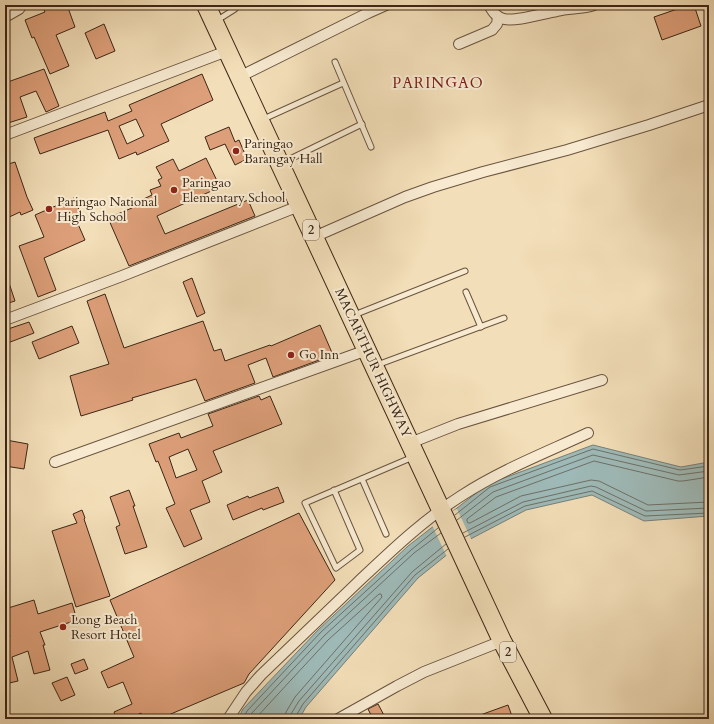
<svg xmlns="http://www.w3.org/2000/svg" width="714" height="724" font-family="Cardo,serif">
<style>
.water{fill:#9ebab8;stroke:#777f77}
.pier{fill:#f2deb8}
.lines{fill:none;stroke-linecap:round;stroke-linejoin:round}
.shore{stroke:#6d7067;stroke-width:1}
.building{fill:#dd9f79;stroke:#3c2616;fill-rule:evenodd}
.lane-casing{stroke:#6a543e;stroke-width:7}
.street-casing{stroke:#6a543e;stroke-width:12}
.highway-casing{stroke:#3c2616;stroke-width:20}
.lane{stroke:#f7ead1;stroke-width:5}
.street{stroke:#f7ead1;stroke-width:10}
.highway{stroke:#f2deb8;stroke-width:18}
.poi-dot{fill:#8f2418;stroke:#f7ead1;stroke-width:1.5}
.labels{text-anchor:middle;dominant-baseline:central;stroke-width:4;stroke-linejoin:round;paint-order:stroke}
.shield{fill:#f7ead1;stroke:#74614e;stroke-width:1}
.shield-label{font-size:12px;font-weight:bold;fill:#3c2616}
.poi-label{font-size:13px;fill:#3c2616;stroke:#f7ead1;text-anchor:start}
.street-label{font-size:13px;fill:#3c2616;stroke:#f7ead1}
.quarter-label{font-size:15px;letter-spacing:1px;fill:#7a1f14;stroke:#f7ead1}
</style>
<rect width="100%" height="100%" fill="#f2deb8"/>
<filter id="stains"><feTurbulence type="fractalNoise" baseFrequency=".005" numOctaves="4"/><feColorMatrix values="0 0 0 0 .2 0 0 0 0 .09 0 0 0 0 .02 0 0 0 .5 -.17"/></filter>
<radialGradient id="worn" r=".72"><stop offset=".6" stop-color="#630" stop-opacity="0"/><stop offset="1" stop-color="#630" stop-opacity=".3"/></radialGradient>
<!-- water -->
<path class="water" d="M593,445l88,22 28,-5v54l-65,5 -52,-26 -66,15 -67,35 -41,33 -112,129 -7,12h-61l5,-10 75,-79 90,-84 80,-62z"/>
<!-- pier -->
<path class="pier" d="M457,509l15,32 -12,6 -13,10 -15,-32 14,-11z"/>
<g class="lines">
<!-- shore -->
<g class="shore">
<path d="M709,477l-26,4h-5l-84,-20 -98,36 -29,22v2l1,2h2l51,-27 70,-16 8,1 49,24 61,-3"/>
<path d="M455,515l35,-28 103,-38 87,21 29,-4"/>
<path d="M457,520l36,-28 100,-37 86,20 30,-4"/>
<path d="M463,533l60,-31 68,-16 5,1 50,24 63,-3"/>
<path d="M465,537l60,-31 67,-15 53,25 64,-3"/>
<path d="M243,719l4,-8 74,-79 90,-82 27,-22"/>
<path d="M248,719l3,-5 73,-78 90,-83 27,-20"/>
<path d="M255,719l73,-79 51,-46h2l1,3 -87,100 -9,15 -1,7"/>
<path d="M291,719v-5l8,-13 113,-129 34,-28"/>
<path d="M296,719v-3l7,-12 112,-129 33,-26"/>
</g>
</g>
<!-- building -->
<g class="building">
<path d="M42,5h25l8,22 -19,8 13,31 -19,8 -16,-37 -2,1 -7,-18 20,-8z"/>
<path d="M689,5h5l7,21 -39,14 -8,-23z"/>
<path d="M104,24l11,27 -19,8 -11,-26z"/>
<path d="M44,69l15,37 -13,6 -10,-21 -16,6 7,20 -19,6 -3,-10v-30z"/>
<path d="M202,74l11,26 -52,24 8,17 -32,14 -1,-3 -17,7 -11,-29 -68,24 -6,-16 71,-26 3,9 24,-10 -3,-6zM136,119l8,17 -17,8 -8,-18z"/>
<path d="M229,127l6,15 4,-2 8,19 -12,6 -10,-21 -15,6 -5,-13z"/>
<path d="M206,158l14,29 -63,29 8,18 83,-34 7,16 -126,50 -21,-48 24,-10 -1,-3 21,-10 -2,-5 11,-4 -3,-6 4,-2 -6,-11 17,-8 6,12z"/>
<path d="M15,162l12,35 6,13 -12,5 -1,-3 -15,7v-54z"/>
<path d="M74,198l6,14 -6,3 11,25 -41,18 12,32 -18,7 -19,-51 25,-9 -9,-22z"/>
<path d="M5,277h2l8,24 -10,3z"/>
<path d="M192,278l13,35 -8,4 -14,-35z"/>
<path d="M105,294l19,54 79,-27 11,30 7,-2 4,12 45,-16 1,1 49,-21 13,30 -60,22 -7,-19 -18,7 7,18 -50,18 -9,-22 -64,19 1,2 -52,16 -11,-40 39,-12 -22,-63z"/>
<path d="M29,322l5,11 -29,11v-14z"/>
<path d="M72,326l7,17 -40,16 -7,-17z"/>
<path d="M259,396l2,4 9,-4 12,28 -69,27 9,21 -20,9 8,21 -20,8 12,29 -18,8 -18,-39 9,-4 -17,-43 -2,1 -7,-18 30,-11 2,5 32,-12 -5,-12zM188,449l9,21 -21,8 -7,-21z"/>
<path d="M6,440l22,4 -4,25 -19,-3v-16z"/>
<path d="M278,487l6,15 -21,8 -1,-2 -29,12 -6,-15 21,-9 1,2z"/>
<path d="M129,490l6,16h-2l14,41 -22,7 -9,-27 4,-2 -10,-28z"/>
<path d="M82,510l3,8 -1,1 26,77 -34,11 -24,-76 25,-8 -4,-9z"/>
<path d="M299,513l36,67 -86,94 -5,9 -85,36h-15l-3,-6 -12,6h-12l-3,-7 18,-8 -9,-22 -15,6 -7,-16 33,-15 -24,-57z"/>
<path d="M34,600l4,14 34,-11 5,17 -37,12 5,13h-2l7,25 -16,4 -6,-23 -16,6 6,24 -13,3v-45l5,-2 -5,-16v-12z"/>
<path d="M84,659l4,10 -13,5 -4,-10z"/>
<path d="M67,677l8,18 -14,6 -9,-18z"/>
<path d="M378,704l8,15h-13l-5,-10z"/>
<path d="M508,705l5,14h-41v-1z"/>
</g>
<g class="lines">
<!-- lane casing -->
<g class="lane-casing">
<g id="lane">
<path d="M216,21l19,-12 -2,-4"/>
<path d="M335,62l36,85"/>
<path d="M263,121l5,-4 75,-34"/>
<path d="M283,164l5,-4 74,-36"/>
<path d="M466,292l15,35"/>
<path d="M354,315l111,-44"/>
<path d="M377,365l127,-47"/>
<path d="M362,479l24,55"/>
<path d="M334,490l26,60 -24,18 -31,-65 108,-46"/>
</g>
</g>
<!-- street casing -->
<g class="street-casing">
<g id="street">
<path d="M489,5c4,7 7,12 15,14 12,3 40,-6 53,-8 12,-3 25,-2 37,-6"/>
<path d="M5,17l14,-8 3,-4"/>
<path d="M459,44l33,-14 5,-6 1,-7"/>
<path d="M239,77l129,-64 18,-8"/>
<path d="M5,135l222,-84"/>
<path d="M314,237l91,-40 28,-10 50,-15 84,-22 82,-25 60,-20"/>
<path d="M5,320l117,-44 177,-70"/>
<path d="M410,443l48,-19 144,-44"/>
<path d="M55,462l312,-112"/>
<path d="M228,719l18,-27 15,-17c32,-31 64,-61 96,-92 33,-31 66,-63 104,-87 40,-26 84,-43 127,-63"/>
<path d="M338,719l59,-33 27,-14 78,-31"/>
</g>
</g>
<!-- highway casing -->
<g class="highway-casing">
<path id="highway" d="M206,5l296,636 41,78"/>
</g>
<!-- lane -->
<use href="#lane" class="lane"/>
<!-- street -->
<use href="#street" class="street"/>
<!-- highway -->
<use href="#highway" class="highway"/>
</g>
<!-- markers -->
<g class="poi-dot">
<circle cx="236" cy="151" r="4"/>
<circle cx="174" cy="190" r="4"/>
<circle cx="49" cy="209" r="4"/>
<circle cx="291" cy="355" r="4"/>
<circle cx="63" cy="627" r="4"/>
</g>
<g class="labels">
<!-- shield labels -->
<g class="shield">
<rect x="303" y="220" width="16" height="20" rx="3"/>
<rect x="500" y="642" width="16" height="20" rx="3"/>
</g>
<g class="shield-label">
<text x="311" y="230">2</text>
<text x="508" y="652">2</text>
</g>
<!-- poi labels -->
<g class="poi-label">
<text x="244" y="144">Paringao<tspan x="244" dy="15">Barangay Hall</tspan></text>
<text x="182" y="183">Paringao<tspan x="182" dy="15">Elementary School</tspan></text>
<text x="57" y="202">Paringao National<tspan x="57" dy="15">High School</tspan></text>
<text x="299" y="355">Go Inn</text>
<text x="71" y="620">Long Beach<tspan x="71" dy="15">Resort Hotel</tspan></text>
</g>
<!-- street labels -->
<g class="street-label">
<text transform="translate(373 363) rotate(65)">MACARTHUR HIGHWAY</text>
</g>
<!-- quarter labels -->
<g class="quarter-label">
<text x="438" y="83">PARINGAO</text>
</g>
</g>
<!-- margin -->
<rect width="714" height="724" fill="none" stroke="#f2deb8" stroke-width="20"/>
<rect x="6" y="6" width="702" height="712" fill="none" stroke="#3c2616" stroke-width="2"/>
<rect x="10" y="10" width="694" height="704" fill="none" stroke="#3c2616"/>
<rect width="100%" height="100%" filter="url(#stains)"/>
<rect width="100%" height="100%" fill="url(#worn)"/>
</svg>
